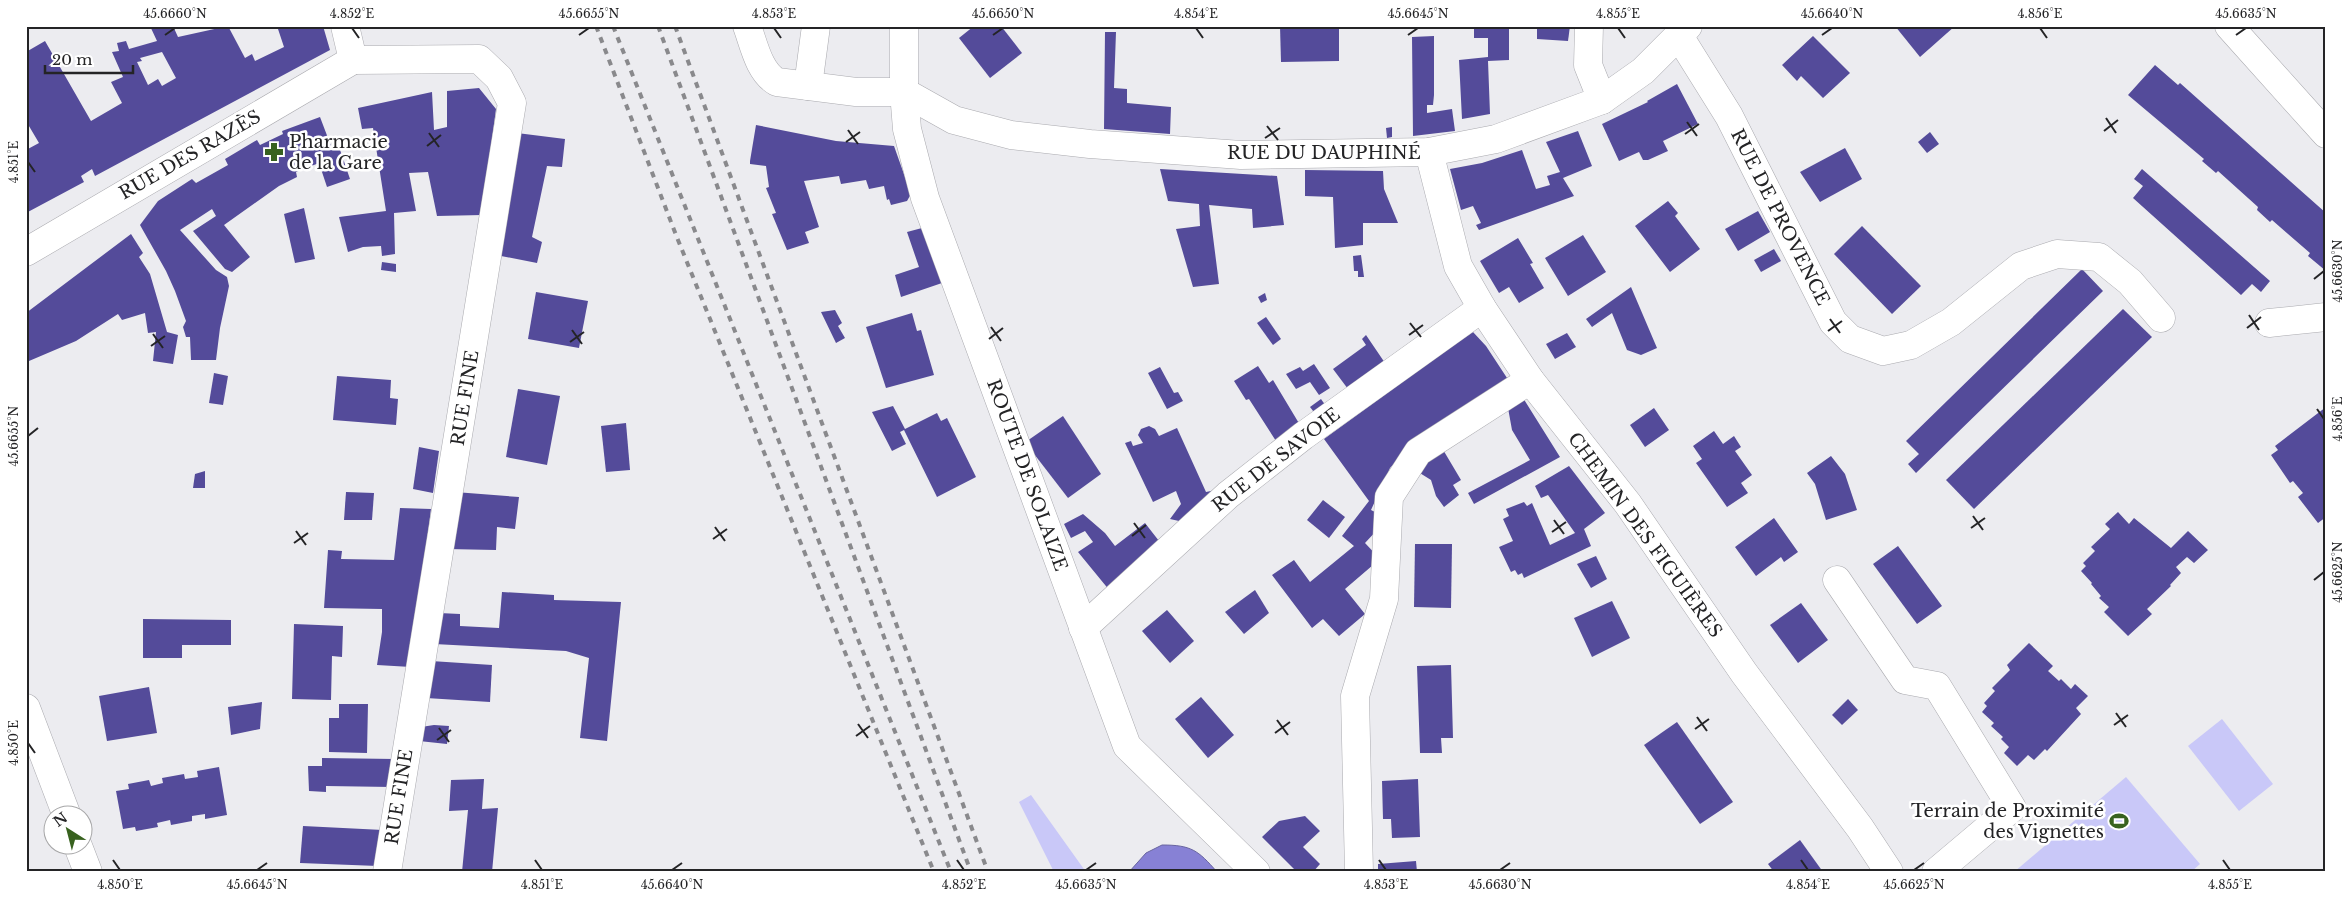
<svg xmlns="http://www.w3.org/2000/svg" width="2352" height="898" font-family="'Libre Baskerville',serif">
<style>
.green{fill:#c9c8f8}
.water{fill:#8781d5;stroke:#6965a0}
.building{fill:#544b9a;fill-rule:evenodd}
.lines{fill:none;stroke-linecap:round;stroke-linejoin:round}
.minor-casing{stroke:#aaaaaf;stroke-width:29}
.minor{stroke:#fff;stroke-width:28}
.rail{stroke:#89898c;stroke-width:4;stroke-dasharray:6 6;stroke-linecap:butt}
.ticks{fill:none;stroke:#242426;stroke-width:2}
.labels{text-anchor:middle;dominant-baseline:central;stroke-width:5;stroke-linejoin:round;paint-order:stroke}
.poi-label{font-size:18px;fill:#242426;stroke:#fff;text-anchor:start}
.street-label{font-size:18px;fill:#242426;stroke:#fff}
.neatline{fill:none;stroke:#242426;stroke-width:2}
.ticks-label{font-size:12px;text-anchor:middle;fill:#242426}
</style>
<rect width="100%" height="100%" fill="#ececf0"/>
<!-- green -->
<g class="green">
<path d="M2222,719l51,65 -34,27 -51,-65z"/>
<path d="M2126,777l74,87 -9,8h-177z"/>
<path d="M1031,795l55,77h-32l-35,-70z"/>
</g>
<!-- water -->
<path class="water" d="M1162,845c29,0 36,5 55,27h-88l17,-19z"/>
<!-- building -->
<g class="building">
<path d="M150,26h23l5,11 50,-11 17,32 7,-4 3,7 29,-14 -7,-21h46l7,24 -235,126 -3,-7 -11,7 3,6 -58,31v-63l13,-7 -13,-22v-69l19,-11 46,80 31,-18 -11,-21 12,-5 -11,-25 7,-1 -2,-8 9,-2 3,8 28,-8zM162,52l14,26 -14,8 -4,-7 -10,6 -11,-23 5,-1 -2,-3z"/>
<path d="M974,26h27l21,27 -32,25 -31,-40z"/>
<path d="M1280,26h59v35l-58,1z"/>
<path d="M1474,26h35v34l-21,1 2,53 -28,5 -3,-59 29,-3v-19h-14z"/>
<path d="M1537,26h33l-2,15 -31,-2z"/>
<path d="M1895,26h60l-35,31z"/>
<path d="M1105,32h11l-2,56 13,1v14l44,4 -1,27 -66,-5z"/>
<path d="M1434,36v59l-1,10h-6v8l25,-4 3,22 -42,5 -1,-99z"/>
<path d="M1813,36l37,37 -27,25 -22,-22 -4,5 -15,-16z"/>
<path d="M2155,65l23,20 2,-2 146,130v58l-18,-15 2,-3 -38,-33 -2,2 -13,-12 1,-3 -40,-36 -2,2 -14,-12 2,-2 -76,-64z"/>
<path d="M1677,84l21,40 -35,17 5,10 -20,9h-5l-4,-8 -20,9 -17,-37 46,-22 -1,-1z"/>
<path d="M479,88l17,21 -14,106 -45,1 -9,-44 -19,1 7,38 -22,2 1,41 -13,2 -1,-10 -18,1 -15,5 -9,-35 47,-6 -13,-83 -11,1 -4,-21 74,-16 2,38 13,-3v-36z"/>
<path d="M320,117l11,29 7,-2 12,35 -23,8 -8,-24 -23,9 1,5 -18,9 -55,39 26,32 -18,15 -7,-3 -32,-38 23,-15 -4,-7 -32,21 36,40 11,7 2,9 -9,42 -4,32h-25l-1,-23h-4l-3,-10 3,-6 -11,-30 -9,-20 -26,-46 18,-24 34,-22 4,4 32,-18 -3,-6 32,-19 3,5 23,-11 -1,-3z"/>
<path d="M756,125l80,16 58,5 17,48 -4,7 -16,4 -2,-6 -2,1 -3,-14 -15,3 -3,-9 -25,4 -2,-8 -35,5 15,46 -14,5 4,11 -22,7 -15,-36 4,-1 -10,-25 3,-1 -3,-21 -16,-2v-3z"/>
<path d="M1392,127v10l-5,1 -1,-10z"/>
<path d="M1578,131l14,35 -29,12 11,18 -95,34 -3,-5 5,-2 -8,-17 -12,4 -11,-41 32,-6 40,-13 14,39 14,-4 -3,-9 13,-4 -14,-30z"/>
<path d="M1930,132l9,12 -12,9 -9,-11z"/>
<path d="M517,133l48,6 -3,28 -15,-1 -15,71 10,5 -5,21 -36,-7 -7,-6z"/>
<path d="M1845,148l17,31 -42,23 -20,-30z"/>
<path d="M1160,169l117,7 7,49 -31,3 -1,-19 -43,-4 10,79 -26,3 -17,-58 24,-3 -1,-22 -31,-3z"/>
<path d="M2142,169l128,112 -9,11 -9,-8 -11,11 -108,-97 10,-12 -9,-7z"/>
<path d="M1305,170l78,1 1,18 14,34h-35v22l-28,3 -2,-51 -28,-1z"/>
<path d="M1668,201l10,12 -3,3 25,33 -30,23 -35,-46z"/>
<path d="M304,208l11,51 -20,4 -11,-49z"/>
<path d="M1758,211l12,21 -32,19 -13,-22z"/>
<path d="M1862,226l59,60 -29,28 -58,-60z"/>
<path d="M922,228l20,55 -41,14 -6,-22 24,-8 -12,-35z"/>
<path d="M131,234l12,19 -4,4 11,17 17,58 11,3 -5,29 -20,-3 3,-29 -8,1 -3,-20 -23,7 -4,-6 -42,27 -47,20 -1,17h-2v-65z"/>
<path d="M1583,235l23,37 -38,24 -23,-38z"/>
<path d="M1518,238l15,25 -3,1 14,24 -25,15 -10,-16 -10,6 -19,-32z"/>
<path d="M1774,249l7,12 -20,11 -7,-12z"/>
<path d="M1361,255l3,22h-6v-6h-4l-1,-15z"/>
<path d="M382,262l14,2v8l-15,-2z"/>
<path d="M2082,269l21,22 -187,182 -8,-9 11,-10 -13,-13z"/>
<path d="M1631,287l26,61 -16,7 -14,-5 -15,-37 -20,14 -6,-8z"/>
<path d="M536,292l52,9 -9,47 -51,-9z"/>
<path d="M1265,293l2,7 -6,3 -3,-6z"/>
<path d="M2123,309l29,28 -178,172 -28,-29z"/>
<path d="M835,310l7,13 -4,3 7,12 -9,5 -15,-31z"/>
<path d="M912,313l5,18 4,-1 13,45 -48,13 -20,-61z"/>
<path d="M1266,317l15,22 -8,6 -16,-22z"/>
<path d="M1473,332l13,14 23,35 -98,64 -21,23 -19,42 6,3 1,16 -13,14 15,16 -35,30 20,25 -26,22 -16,-17 -11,9 -40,-53 22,-15 16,22 44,-36 -12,-10 27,-35 -45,-62 77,-56 -1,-1z"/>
<path d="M1567,333l9,14 -21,12 -9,-15z"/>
<path d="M1366,335l19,28 -37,26 -15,-20 33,-24 -4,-6z"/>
<path d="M1314,364l16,24 -11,7 -9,-13 -14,7 -10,-15 14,-7 3,4z"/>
<path d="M1258,366l11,17 4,-3 27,45 -24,16 -27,-42 -3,1 -12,-19z"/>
<path d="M1160,367l14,26 4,-1 5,9 -16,8 -19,-36z"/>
<path d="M214,373l14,3 -5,29 -14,-2z"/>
<path d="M337,376l54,4 -1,18 8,1 -2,26 -63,-5z"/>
<path d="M518,389l42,7 -13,69 -41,-8z"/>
<path d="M1523,398l37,59 -86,47 -6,-11 62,-33 -18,-30 -4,-22z"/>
<path d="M1321,399l7,10 -11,7 -7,-9z"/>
<path d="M893,406l12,23 32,-16 4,8 6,-3 29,59 -39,20 -33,-67 -4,2 6,12 -14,7 -20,-39z"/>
<path d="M2326,407v110l-8,6 -20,-26 5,-4 -10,-12 -3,2 -19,-28 7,-5 -3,-4z"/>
<path d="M1654,408l15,22 -24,17 -15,-22z"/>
<path d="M1063,416l38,58 -33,24 -37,-48 -4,-9z"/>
<path d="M626,423l4,47 -24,2 -5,-46z"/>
<path d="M1149,426l6,3 4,7 18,-8 29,64 10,-2 -28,33 -18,-4 11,-15 -5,-13 -23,11 -28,-59 6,-2 2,5 10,-3 -5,-8 3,-6z"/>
<path d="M1714,431l9,13 11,-8 7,11 -6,4 17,24 -11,8 7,10 -21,14 -31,-44 6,-4 -9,-13z"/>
<path d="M419,447l20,4 -6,42 -20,-4z"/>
<path d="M1442,448l19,32 -8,5 6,10 -15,12 -8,-11 -5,-16 -16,-10z"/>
<path d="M1831,456l14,18 12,36 -31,10 -11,-36 -8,-11z"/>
<path d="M1569,466l36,47 -21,16 7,17 -67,32 -2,-5 -4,2 -3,-5 -4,2 -12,-25 14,-6 -10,-22 6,-3 -3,-7 18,-7 3,4 5,-3 18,42 25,-12 -27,-38 -7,3 -6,-12z"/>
<path d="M205,471v17h-12l2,-14z"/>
<path d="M346,492l28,1 -2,27h-28z"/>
<path d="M455,492l64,5 -4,32 -18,-2 -1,23 -49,-1z"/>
<path d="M1323,500l22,17 -16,21 -22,-18z"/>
<path d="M400,508l31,1 -20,158 -34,-2 5,-33v-23l-58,-1 4,-58 14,1 -1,8 53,1z"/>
<path d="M2118,512l11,12 5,-6 37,30 17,-17 20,19 -14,13 -7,-6 -11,10 5,6 -11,12 1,1 -24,23 5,5 -24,22 -24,-24 5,-5 -10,-9 2,-2 -10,-12 1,-1 -11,-12 5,-5 -3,-3 12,-12 -4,-4 19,-18 -5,-5z"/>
<path d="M1083,514l22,19 10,13 30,-23 14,18 -49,50 -32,-39 15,-10 -8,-11 -14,7 -7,-14z"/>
<path d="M1774,518l24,34 -14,10 -3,-5 -25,19 -21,-29z"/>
<path d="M1415,544h37l-1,64 -37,-1z"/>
<path d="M1898,546l44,60 -25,18 -44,-60z"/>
<path d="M1596,556l11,23 -16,9 -14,-24z"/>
<path d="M1255,590l14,23 -25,21 -19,-22z"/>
<path d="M502,592l52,3v5l67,2 -14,139 -27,-3 9,-80 -23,-7 -132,-7 5,-31 21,1v12l39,2z"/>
<path d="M1612,601l18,37 -38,19 -18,-39z"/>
<path d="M1801,603l27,37 -30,23 -28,-38z"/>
<path d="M1167,610l27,31 -24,22 -28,-32z"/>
<path d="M143,619l88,1v25h-49v13h-39z"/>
<path d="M294,624l49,2 -1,31 -10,-1 -1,44 -39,-1z"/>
<path d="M2029,643l24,23 -5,5 11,10 2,-2 10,10 4,-5 13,12 -12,12 5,6 -34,37 -2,-2 -11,11 -6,-5 -11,11 -13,-13 5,-6 -8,-8 2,-2 -12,-11 3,-3 -12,-11 5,-6 -3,-3 11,-12 -3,-3 18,-18 -3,-5z"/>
<path d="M431,661l61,4 -2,37 -64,-4z"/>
<path d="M1451,665l2,73h-12l1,15h-22l-3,-87z"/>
<path d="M149,687l8,46 -50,8 -8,-45z"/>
<path d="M1201,697l33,38 -26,23 -33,-39z"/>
<path d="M1848,699l10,11 -16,15 -10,-10z"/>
<path d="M262,702l-2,27 -29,6 -3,-28z"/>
<path d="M339,704h29l-1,49 -38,-1v-34h10z"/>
<path d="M1677,722l56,80 -33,22 -56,-79z"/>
<path d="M434,725l15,1 -2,18 -28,-3 2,-14z"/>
<path d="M322,758l73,1 -3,28 -66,-1v6l-17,-1 -1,-25h14z"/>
<path d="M219,767l8,48 -22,4v-5l-13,2v5l-21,4 -1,-5 -13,3 1,4 -22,4 -1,-4 -12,2 -7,-38 13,-2 -1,-5 21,-4 2,6 12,-3 -1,-5 22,-4 1,5 13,-2 -1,-6z"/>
<path d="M484,779l-2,30 16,-1 -6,64h-30l6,-62 -19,1 2,-31z"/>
<path d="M1418,779l2,58 -28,1 -1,-19h-8l-1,-38z"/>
<path d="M1305,816l15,15 -17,16 17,17 -7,8h-16l-35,-35 17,-16z"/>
<path d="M303,826l80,4 -5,36 -78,-3z"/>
<path d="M1800,840l23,32h-49l-6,-8z"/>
<path d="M1416,861l1,11h-39v-8z"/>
</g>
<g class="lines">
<!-- minor casing -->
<g class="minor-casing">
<g id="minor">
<path d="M345,26l8,34"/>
<path d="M747,26c7,19 12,46 30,56l79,10h48l50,28 57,15 79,9 151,11 188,-3 67,-13 106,-39 41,-29 45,-45"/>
<path d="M904,26v66l3,37 18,69 202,548 129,126"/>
<path d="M1589,26l-1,39 14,35"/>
<path d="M2229,26l97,108"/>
<path d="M1679,36l50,80 104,206 17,17 33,12 28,-6 40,-23 70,-56 36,-12 42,3 31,25 31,36"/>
<path d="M353,60l126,-1 20,19 13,25 -125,769"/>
<path d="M808,86l8,-60"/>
<path d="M1429,152l29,114 24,42 48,72 98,124 116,169 116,155 29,44"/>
<path d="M26,252l327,-192"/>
<path d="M2269,323l57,-6"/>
<path d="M1837,580l68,100 32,6 75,122 -76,64"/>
<path d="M1083,628l145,-133 75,-59 179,-128"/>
<path d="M26,708l41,108"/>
<path d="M78,846l10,26"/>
<path d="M1359,872l-4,-176 29,-97 5,-102 29,-45 112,-72"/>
</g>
</g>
<!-- minor -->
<use href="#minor" class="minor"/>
<!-- rail -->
<g class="rail">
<path d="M596,26l80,209 258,637"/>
<path d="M613,26l338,846"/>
<path d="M658,26l313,846"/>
<path d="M675,26l313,846"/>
</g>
</g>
<!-- ticks -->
<path class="ticks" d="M352,28l7,10M774,28l7,10M1196,28l7,10M1618,28l7,10M2040,28l7,10M165,35l10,-7M579,35l10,-7M993,35l10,-7M1408,35l10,-7M1822,35l10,-7M2236,35l10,-7M2106,118l10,15M1687,122l10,14M1267,126l11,14M848,130l10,14M2104,131l14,-11M429,133l10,14M1685,134l14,-10M1265,138l15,-10M846,142l14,-10M427,146l14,-11M28,162l7,10M2314,279l10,-8M2249,315l10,15M1830,319l10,14M1410,323l11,14M991,327l10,14M2247,328l14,-11M572,330l10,14M1828,331l14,-10M153,334l10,14M1409,335l14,-10M989,339l14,-11M570,342l14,-10M151,346l14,-10M2317,409l7,10M28,436l10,-8M1973,516l10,14M1554,520l10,14M1134,523l11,15M715,527l10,14M1971,528l14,-10M296,531l10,14M1552,532l14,-10M1132,536l14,-11M713,539l14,-10M294,543l14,-10M2314,580l10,-8M2116,713l10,14M1697,717l10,14M1277,720l11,15M858,724l10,14M2114,725l14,-10M439,728l10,14M1695,729l14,-10M1275,733l15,-11M856,736l14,-10M437,740l14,-10M28,743l7,10M113,860l7,10M535,860l7,10M957,860l7,10M1379,860l7,10M1801,860l7,10M2223,860l7,10M257,870l10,-7M672,870l10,-7M1086,870l10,-7M1500,870l10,-7M1914,870l10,-7"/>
<!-- icons -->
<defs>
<g id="pharmacy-bare" transform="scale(1.5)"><path d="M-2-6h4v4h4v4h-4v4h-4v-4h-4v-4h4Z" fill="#38621f" stroke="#fff" stroke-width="2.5" paint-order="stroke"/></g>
<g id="stadium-bare" transform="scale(1.5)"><path d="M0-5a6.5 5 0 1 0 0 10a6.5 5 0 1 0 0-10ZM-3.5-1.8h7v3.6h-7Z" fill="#38621f" stroke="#fff" stroke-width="2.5" paint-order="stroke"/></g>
</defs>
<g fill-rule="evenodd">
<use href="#pharmacy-bare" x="274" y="152"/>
<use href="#stadium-bare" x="2119" y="821"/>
</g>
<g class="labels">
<!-- poi labels -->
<g class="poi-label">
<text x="289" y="142">Pharmacie<tspan x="289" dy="21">de la Gare</tspan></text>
<text x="2104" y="811" text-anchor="end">Terrain de Proximité<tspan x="2104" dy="21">des Vignettes</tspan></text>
</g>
<!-- street labels -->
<g class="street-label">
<text x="1324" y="153">RUE DU DAUPHINÉ</text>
<text transform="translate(190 155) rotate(-30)">RUE DES RAZÈS</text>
<text transform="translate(1780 217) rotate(63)">RUE DE PROVENCE</text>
<text transform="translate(465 398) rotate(-81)">RUE FINE</text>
<text transform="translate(1276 460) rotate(-38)">RUE DE SAVOIE</text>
<text transform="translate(1027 475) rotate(70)">ROUTE DE SOLAIZE</text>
<text transform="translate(1645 535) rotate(54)">CHEMIN DES FIGUIÈRES</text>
<text transform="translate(399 797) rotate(-81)">RUE FINE</text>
</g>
</g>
<!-- border -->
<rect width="2352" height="898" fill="none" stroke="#ffffff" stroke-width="55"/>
<!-- north arrow -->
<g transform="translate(68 830) rotate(324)"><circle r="24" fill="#ffffff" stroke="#a7a7a8"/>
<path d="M0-4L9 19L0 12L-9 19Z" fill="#38621f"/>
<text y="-8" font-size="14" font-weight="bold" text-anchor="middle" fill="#242426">N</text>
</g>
<!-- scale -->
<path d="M45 65v8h88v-8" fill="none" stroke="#242426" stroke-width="2.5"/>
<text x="52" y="65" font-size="15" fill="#242426" stroke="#ffffff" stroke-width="4" paint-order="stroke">20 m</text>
<rect x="28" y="28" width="2296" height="842" class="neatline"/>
<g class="ticks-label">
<text x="175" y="18">45.6660°N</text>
<text x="352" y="18">4.852°E</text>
<text x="589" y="18">45.6655°N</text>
<text x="774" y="18">4.853°E</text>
<text x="1003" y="18">45.6650°N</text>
<text x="1196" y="18">4.854°E</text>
<text x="1418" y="18">45.6645°N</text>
<text x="1618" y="18">4.855°E</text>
<text x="1832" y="18">45.6640°N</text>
<text x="2040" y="18">4.856°E</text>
<text x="2246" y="18">45.6635°N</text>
<text transform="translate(14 162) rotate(-90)" y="4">4.851°E</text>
<text transform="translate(2338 271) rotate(-90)" y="4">45.6630°N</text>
<text transform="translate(2338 419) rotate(-90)" y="4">4.856°E</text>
<text transform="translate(14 436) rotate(-90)" y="4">45.6655°N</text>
<text transform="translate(2338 572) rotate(-90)" y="4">45.6625°N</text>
<text transform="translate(14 743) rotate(-90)" y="4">4.850°E</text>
<text x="120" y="889">4.850°E</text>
<text x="257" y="889">45.6645°N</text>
<text x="542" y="889">4.851°E</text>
<text x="672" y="889">45.6640°N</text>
<text x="964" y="889">4.852°E</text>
<text x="1086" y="889">45.6635°N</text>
<text x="1386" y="889">4.853°E</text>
<text x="1500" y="889">45.6630°N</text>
<text x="1808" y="889">4.854°E</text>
<text x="1914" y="889">45.6625°N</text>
<text x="2230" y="889">4.855°E</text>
</g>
</svg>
